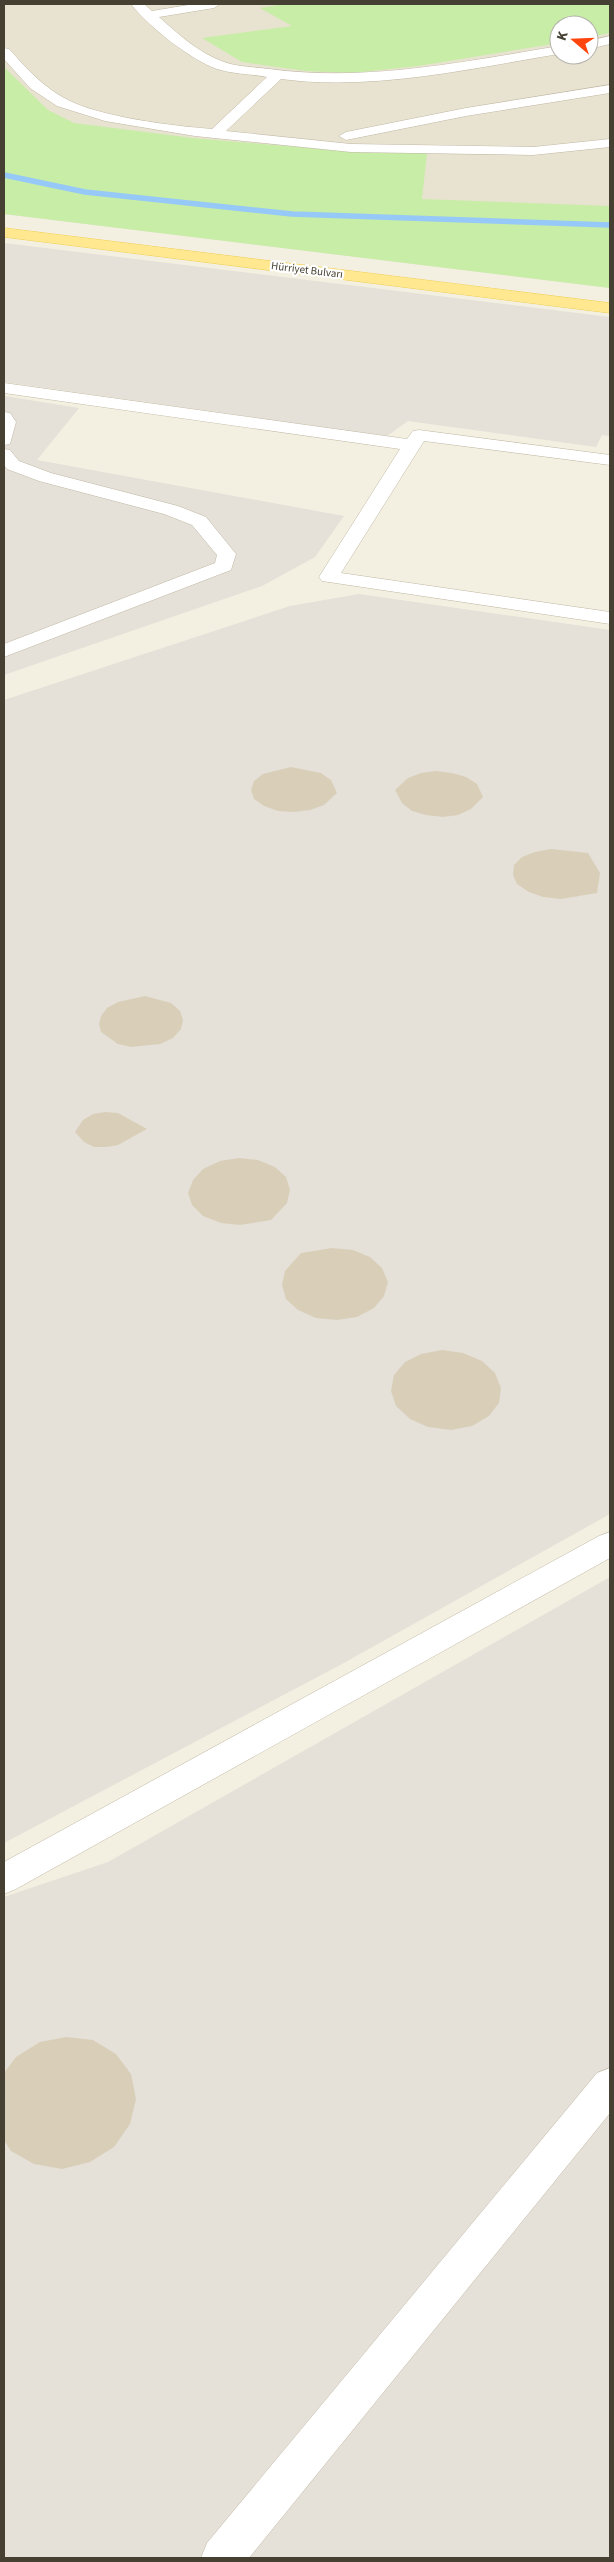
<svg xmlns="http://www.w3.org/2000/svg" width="614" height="2562" font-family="'Source Sans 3',sans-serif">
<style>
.residential{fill:#e8e2d0;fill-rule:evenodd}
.industrial{fill:#e5e0d8}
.green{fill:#c7eda6}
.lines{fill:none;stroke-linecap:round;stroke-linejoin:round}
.stream{stroke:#96c8f8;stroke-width:5.5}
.building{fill:#d9cfb9}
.minor-casing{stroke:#c0b8a4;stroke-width:1}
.major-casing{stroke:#f1ce52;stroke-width:1}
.minor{fill:#fff;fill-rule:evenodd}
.major{fill:#ffe890;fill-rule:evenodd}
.labels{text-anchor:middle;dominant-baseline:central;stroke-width:4.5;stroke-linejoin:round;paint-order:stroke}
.far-street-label{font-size:11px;fill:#464032;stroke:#fff}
</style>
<rect width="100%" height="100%" fill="#f3f0e2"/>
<!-- residential -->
<path class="residential" d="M4,4h606v284l-606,-74zM559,25h30v30h-30z"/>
<!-- industrial -->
<g class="industrial">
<path d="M4,243l606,74v119l-8,-1 -6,12 -188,-26 -21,15 -383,-54z"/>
<path d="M4,396l75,12 -42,52 307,56 -29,41 -53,29 -258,89z"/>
<path d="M359,594l251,36v884l-268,150 -338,179v-1143l286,-94z"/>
<path d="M610,1577v981h-606v-661l104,-35z"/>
</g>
<!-- green -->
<g class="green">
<path d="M285,4h325v29l-21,4v-12h-30v18l-141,23 -66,7 -46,-2 -64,-9 -40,-24 90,-12 -32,-18z"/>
<path d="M4,67l44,43 26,13 119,15 162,14 72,1 -5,46 188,7v82l-606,-74z"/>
</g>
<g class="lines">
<!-- stream -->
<path class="stream" d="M4,175l81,17 207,22 318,11"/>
</g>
<!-- building -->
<g class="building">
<path d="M291,767l30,6 10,7 6,13 -13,12 -14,5 -16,2 -16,-1 -14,-5 -10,-7 -3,-9 3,-9 9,-7z"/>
<path d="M436,771l16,2 14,4 11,7 6,13 -12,12 -13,6 -15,2 -17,-2 -14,-4 -10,-8 -7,-13 13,-12 13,-5z"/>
<path d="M551,849l37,4 12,20 -3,20 -36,6 -18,-2 -14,-5 -12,-8 -4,-9 1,-10 8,-8 13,-5z"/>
<path d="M145,996l26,7 9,8 3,9 -2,9 -8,9 -13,6 -29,3 -13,-3 -17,-12 -2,-8 2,-8 6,-8 11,-6z"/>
<path d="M105,1112l13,1 29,16 -29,16 -11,2h-13l-10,-5 -9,-10 8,-12 10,-6z"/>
<path d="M239,1158l19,2 17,7 11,10 4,13 -3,13 -16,17 -31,5 -19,-2 -18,-7 -11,-11 -4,-12 5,-13 10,-11 17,-8z"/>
<path d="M332,1248l21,2 17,7 12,11 6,14 -4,14 -10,12 -17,9 -20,3 -21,-2 -18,-8 -12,-11 -4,-14 3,-14 16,-18z"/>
<path d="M442,1350l21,3 19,8 13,12 6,15 -2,15 -10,13 -17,10 -21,4 -23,-3 -18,-8 -14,-13 -5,-15 3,-16 11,-13 16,-8z"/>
<path d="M66,2037l27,3 23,14 15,20 5,25 -6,25 -16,23 -24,15 -28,7 -28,-5 -23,-13 -7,-11v-67l12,-16 24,-15z"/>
</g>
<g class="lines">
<!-- minor casing -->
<g class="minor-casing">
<g id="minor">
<path d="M131,4h13l8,7 42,-7h26l-6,4 -55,9c20,18 40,36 65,45 14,5 31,5 45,7 98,13 194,-7 290,-23v8c-91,15 -186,37 -278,25l-55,52 125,13 182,3 77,-8v8l-77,8 -182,-3 -156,-16 -90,-15 -48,-15 -27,-18 -26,-29v-11l5,1c17,19 34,38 57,50 33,18 107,27 146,30l55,-52c-16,-3 -34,-3 -50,-8 -26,-9 -69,-43 -86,-65z"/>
<path d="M610,36v8l-21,5v-8z"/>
<path d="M610,85v8l-144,23 -120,24 -7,-4 7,-4 120,-24z"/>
<path d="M4,383l403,56 6,-8 6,-1 191,25v10l-186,-24 -83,132 269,39v12l-288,-43 -3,-4 81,-128 -396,-56z"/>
<path d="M4,412l6,1 6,9 -6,22 -6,1z"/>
<path d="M4,449l6,1 9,11 32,12 127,33 28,11 30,37 -5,16 -227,87v-13l211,-81 2,-8 -25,-30 -28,-11 -125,-33 -32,-12 -3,-4z"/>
<path d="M610,1532v26l-594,331 -12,5v-32l595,-326z"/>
<path d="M610,2068v45l-361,445h-48l6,-15 390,-470z"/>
</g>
</g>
<!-- major casing -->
<g class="major-casing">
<path id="major" d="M4,228l606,75v10l-606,-76z"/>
</g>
<!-- minor -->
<use href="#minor" class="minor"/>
<!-- major -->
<use href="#major" class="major"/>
</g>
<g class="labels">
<!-- far-street labels -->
<g class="far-street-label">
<text transform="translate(307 270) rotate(7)">Hürriyet Bulvarı</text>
</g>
</g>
<!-- border -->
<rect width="614" height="2562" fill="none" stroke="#464032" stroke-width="10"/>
<!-- north arrow -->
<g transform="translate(574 40) rotate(289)"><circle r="24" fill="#ffffff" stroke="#b5b3ad"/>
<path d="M0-4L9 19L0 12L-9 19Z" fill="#ff450e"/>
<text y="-8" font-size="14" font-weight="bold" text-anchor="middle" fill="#464032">K</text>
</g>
</svg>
